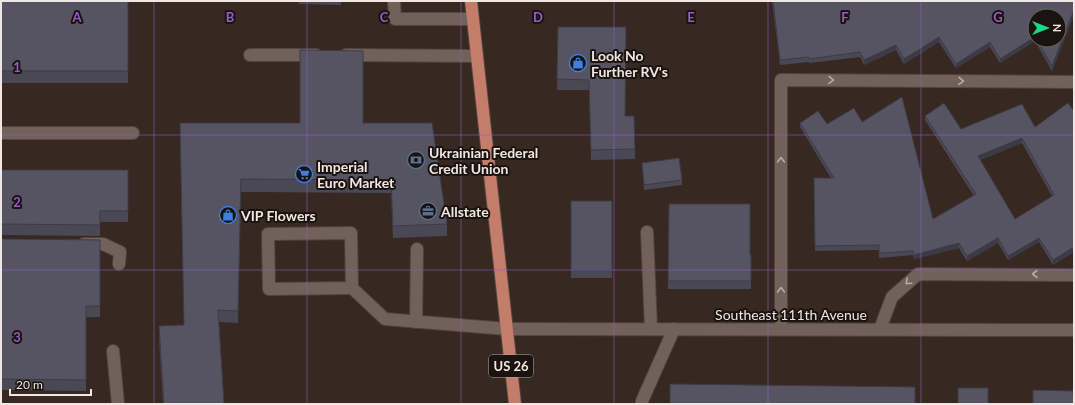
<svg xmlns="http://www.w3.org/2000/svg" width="1075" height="405" font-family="Lato,sans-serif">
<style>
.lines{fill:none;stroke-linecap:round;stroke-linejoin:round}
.lane-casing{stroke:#51453f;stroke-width:14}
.street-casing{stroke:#51453f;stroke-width:14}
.primary-casing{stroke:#51453f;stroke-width:14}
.lane{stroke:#72615a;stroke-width:12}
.street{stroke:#72615a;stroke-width:12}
.primary{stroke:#c47d6b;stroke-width:12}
.wall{fill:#4a4855;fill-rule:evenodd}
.shaded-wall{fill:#3c3b45}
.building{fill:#565463;stroke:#3c3b45;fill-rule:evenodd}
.oneway{stroke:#b8aba5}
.grid{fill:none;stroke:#985bc8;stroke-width:1;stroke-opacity:0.55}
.labels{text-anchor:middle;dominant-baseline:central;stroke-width:4;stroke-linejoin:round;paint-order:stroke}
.shield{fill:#1a1310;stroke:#b0a7a3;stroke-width:1}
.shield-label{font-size:13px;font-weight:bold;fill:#f1e7e2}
.poi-label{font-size:14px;font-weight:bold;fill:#f1e7e2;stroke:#1a1310;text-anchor:start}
.street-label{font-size:14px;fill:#f1e7e2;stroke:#1a1310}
.grid-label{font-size:13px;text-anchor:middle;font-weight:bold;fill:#985bc8;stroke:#1a1310;stroke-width:4;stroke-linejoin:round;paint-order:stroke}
</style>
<rect width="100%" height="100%" fill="#372922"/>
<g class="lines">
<!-- lane casing -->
<g class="lane-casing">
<g id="lane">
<path d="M394,1l1,18h78"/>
<path d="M250,55h66"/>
<path d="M346,55l131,1"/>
<path d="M1,133h132"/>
<path d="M647,232l4,97"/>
<path d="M351,233l1,55 -83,1 -1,-55z"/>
<path d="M84,244h19l17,8 -1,12"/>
<path d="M352,288l33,31 122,10"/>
<path d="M416,322l1,-73"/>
<path d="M781,329v-249l293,2"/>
<path d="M880,329l12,-32 26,-23 156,1"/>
<path d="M113,351l5,53"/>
<path d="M642,404v-3l32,-72"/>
</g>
</g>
<!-- street casing -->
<g class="street-casing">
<path id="street" d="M507,329l567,1"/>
</g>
<!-- primary casing -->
<g class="primary-casing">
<path id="primary" d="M471,1l44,403"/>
</g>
<!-- lane -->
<use href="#lane" class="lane"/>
<!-- street -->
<use href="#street" class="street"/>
<!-- primary -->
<use href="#primary" class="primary"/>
</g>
<!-- wall -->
<g class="wall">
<rect x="1" y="1" width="127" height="82"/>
<path d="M199,1h142v4l-42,-1v-2h-100z"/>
<path d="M772,1h302v14l-22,56 -17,-30 -35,22 -10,-16 -34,21 -17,-26 -35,22 -8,-14 -32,15 -4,-8 -51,6v-1l-29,3zM1035,16l24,24h-24z"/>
<path d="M558,27l67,89 10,33v10l-44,1 -2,-70h-32z"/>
<path d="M1074,111v141l-21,13 -14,-23 -31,18 -10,-17 -31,18 -8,-13 -45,11 -1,-4 -34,3v-8l-64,1 -1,-73h17l-31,-51v-4l27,1 35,-2 71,97 41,-23 -49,-76v-4l36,13 74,-2zM1022,143l30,53 -37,23 -35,-59z"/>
<path d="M363,123l84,101v12l-54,2 -2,-45 -150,-1 -3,131 -19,-1 5,82h-61l-4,-65v-13l25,-1 -4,-189z"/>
<path d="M642,163l40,17v5l-38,5z"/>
<path d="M1,170h127v52h-28v14l-99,-1z"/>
<rect x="571" y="201" width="41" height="77"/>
<path d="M669,204l82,51v34h-83z"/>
<path d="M1,239l99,1v77h-14v74l-85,-1z"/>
</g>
<!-- shaded-wall -->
<g class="shaded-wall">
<path d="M1074,10v5l-22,56v-5z"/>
<path d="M939,37v5l-35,22v-5z"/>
<path d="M1035,37v4l-35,22v-4z"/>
<path d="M990,42v5l-34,21v-4z"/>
<path d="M896,45v5l-32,15v-5z"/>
<path d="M1022,138v5l-44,18v-5z"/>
<path d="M998,238v5l-31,18v-5z"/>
<path d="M1039,238v4l-31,18v-4z"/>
<path d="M959,243v5l-45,11v-4z"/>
<path d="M1074,247v5l-21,13v-5z"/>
</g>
<!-- building -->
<g class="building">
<rect x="1" y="1" width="127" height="70"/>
<path d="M773,1h301v9l-22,56 -15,-26h22v-24h-24v21l-35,22 -10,-17 -34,22 -17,-27 -35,22 -8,-14 -32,15 -4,-8 -51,7v-2l-29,3z"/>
<path d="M558,27h68l-1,89h9l1,33 -44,1 -2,-70 -32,-1z"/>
<path d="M300,50l63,1v72h69l15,101 -54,2 -2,-46 -150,-1 -3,132 -20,-1 6,94h-60l-5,-78 25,-1 -4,-202h120z"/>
<path d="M902,97l31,122 43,-25 -51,-78 19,-13 17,26 61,-25 13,23 33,-24 6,8v136l-21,13 -14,-22 -31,18 -10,-18 -31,18 -8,-13 -45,12 -1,-4 -34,2v-8l-64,1 -1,-68h20l-34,-55 18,-12 9,13 27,-16 8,14zM1022,138l32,57 -39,24 -37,-63z"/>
<path d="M679,158l3,22 -38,5 -2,-22z"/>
<path d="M1,170h127v41h-28v14l-99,-1z"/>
<rect x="571" y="201" width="41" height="69"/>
<path d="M669,204h81v51h1v26h-83z"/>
<path d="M1,239l99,1v66h-14v74l-85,-1z"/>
<path d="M670,384l245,3v17h-245z"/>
<rect x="958" y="388" width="30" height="16"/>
<path d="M1033,390l40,1v3h1v10h-41z"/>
</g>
<!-- one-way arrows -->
<defs><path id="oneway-chevron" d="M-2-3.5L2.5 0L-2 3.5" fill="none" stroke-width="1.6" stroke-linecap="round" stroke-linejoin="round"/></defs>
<g class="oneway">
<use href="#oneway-chevron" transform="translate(831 80) rotate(1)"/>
<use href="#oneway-chevron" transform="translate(961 81) rotate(1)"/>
<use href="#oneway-chevron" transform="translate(781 160) rotate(-90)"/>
<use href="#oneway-chevron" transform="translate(1035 274) rotate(-180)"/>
<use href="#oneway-chevron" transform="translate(908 282) rotate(138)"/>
<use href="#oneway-chevron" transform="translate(781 290) rotate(-90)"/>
</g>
<!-- grid -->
<path class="grid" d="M154,1v403M307,1v403M461,1v403M614,1v403M768,1v403M921,1v403M1,135h1073M1,270h1073"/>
<!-- icons -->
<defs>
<g id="shop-ring" transform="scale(0.9)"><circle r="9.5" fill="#1a1310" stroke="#3f7fe0" stroke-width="1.5"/><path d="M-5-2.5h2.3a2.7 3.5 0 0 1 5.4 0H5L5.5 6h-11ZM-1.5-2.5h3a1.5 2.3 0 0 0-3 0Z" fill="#3f7fe0"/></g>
<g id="bank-ring" transform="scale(0.9)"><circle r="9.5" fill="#1a1310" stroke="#5c6f8a" stroke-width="1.5"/><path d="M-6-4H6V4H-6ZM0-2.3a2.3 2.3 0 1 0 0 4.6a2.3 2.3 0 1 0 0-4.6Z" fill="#5c6f8a"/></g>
<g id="supermarket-ring" transform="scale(0.9)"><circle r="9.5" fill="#1a1310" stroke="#3f7fe0" stroke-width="1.5"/><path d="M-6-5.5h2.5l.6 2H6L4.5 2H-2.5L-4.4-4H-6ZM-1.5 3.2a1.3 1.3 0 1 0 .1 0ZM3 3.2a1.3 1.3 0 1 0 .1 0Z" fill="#3f7fe0"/></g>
<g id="office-ring" transform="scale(0.9)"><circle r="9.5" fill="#1a1310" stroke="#5c6f8a" stroke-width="1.5"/><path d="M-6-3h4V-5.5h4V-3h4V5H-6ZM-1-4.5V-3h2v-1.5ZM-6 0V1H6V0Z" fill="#5c6f8a"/></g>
</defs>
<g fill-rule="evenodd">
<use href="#shop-ring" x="578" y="63"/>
<use href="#bank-ring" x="416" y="160"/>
<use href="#supermarket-ring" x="304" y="174"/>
<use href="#office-ring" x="428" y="211"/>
<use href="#shop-ring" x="228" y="215"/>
</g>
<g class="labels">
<!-- shield labels -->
<rect class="shield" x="489" y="355" width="44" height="22" rx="3"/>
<g class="shield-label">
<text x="511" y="366">US 26</text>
</g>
<!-- poi labels -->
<g class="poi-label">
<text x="591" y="55">Look No<tspan x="591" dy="16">Further RV's</tspan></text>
<text x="429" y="152">Ukrainian Federal<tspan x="429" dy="16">Credit Union</tspan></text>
<text x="317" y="166">Imperial<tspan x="317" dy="16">Euro Market</tspan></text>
<text x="441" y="211">Allstate</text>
<text x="241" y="215">VIP Flowers</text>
</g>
<!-- street labels -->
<g class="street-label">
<text x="791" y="314">Southeast 111th Avenue</text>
</g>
</g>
<g class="grid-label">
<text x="77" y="22">A</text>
<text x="230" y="22">B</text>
<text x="384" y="22">C</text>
<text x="538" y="22">D</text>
<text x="691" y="22">E</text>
<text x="845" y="22">F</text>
<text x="998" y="22">G</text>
<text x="17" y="72">1</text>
<text x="17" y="207">2</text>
<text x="17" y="342">3</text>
</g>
<!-- border -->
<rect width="1075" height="405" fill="none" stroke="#f1e7e2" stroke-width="4"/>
<!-- north arrow -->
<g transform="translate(1047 28) rotate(90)"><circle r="19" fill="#1a1310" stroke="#706864"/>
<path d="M0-3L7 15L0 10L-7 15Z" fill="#1ad988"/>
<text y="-6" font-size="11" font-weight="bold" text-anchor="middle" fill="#f1e7e2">N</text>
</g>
<!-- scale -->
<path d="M10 389v6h81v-6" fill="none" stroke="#f1e7e2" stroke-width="2"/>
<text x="16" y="389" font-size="12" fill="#f1e7e2" stroke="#1a1310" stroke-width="3" paint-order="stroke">20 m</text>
</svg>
